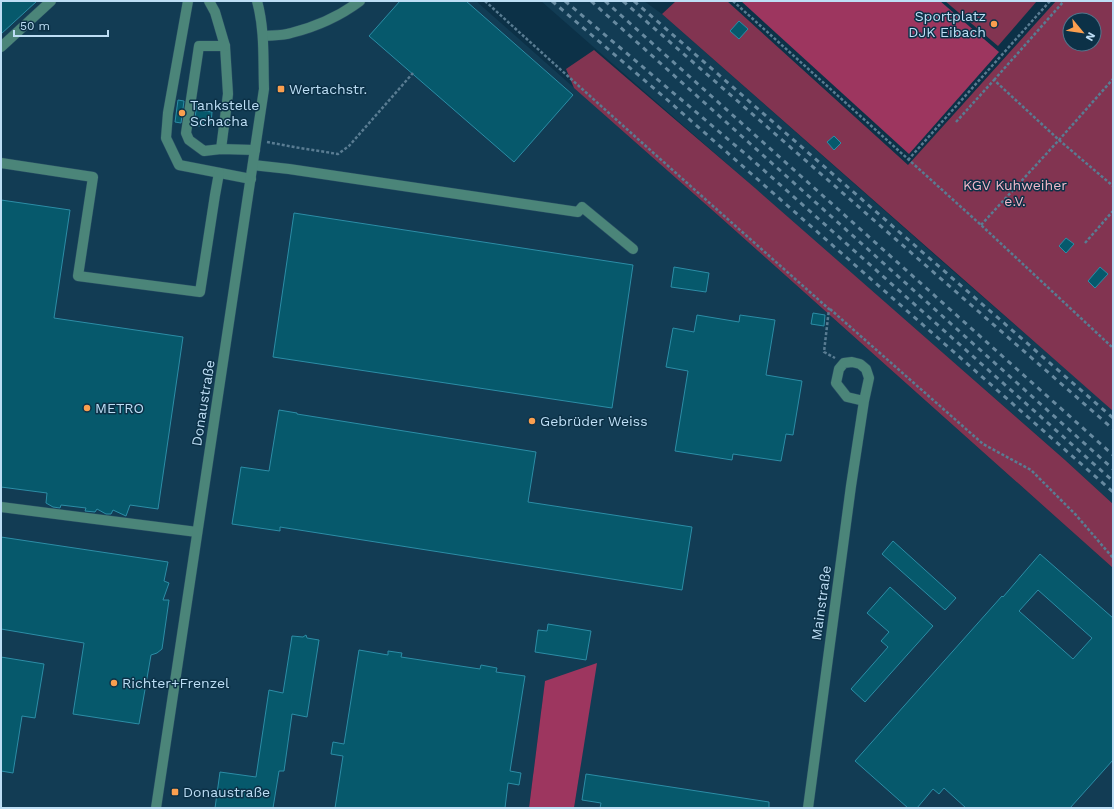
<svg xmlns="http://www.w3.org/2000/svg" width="1114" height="809" font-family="'Work Sans',sans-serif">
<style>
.built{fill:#123c54}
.green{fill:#823451;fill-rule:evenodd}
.forest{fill:#9d365f}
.building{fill:#06596c;stroke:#2c8da6;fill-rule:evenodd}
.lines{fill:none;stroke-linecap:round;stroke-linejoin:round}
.minor-casing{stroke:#284d63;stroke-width:11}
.path{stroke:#597c92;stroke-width:2.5;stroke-dasharray:3 2;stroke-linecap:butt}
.minor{stroke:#4b8579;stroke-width:10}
.rail{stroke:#678aa0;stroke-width:3;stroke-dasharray:5 5;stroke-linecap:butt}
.poi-dot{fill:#fa9f4f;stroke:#0c3147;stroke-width:1.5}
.labels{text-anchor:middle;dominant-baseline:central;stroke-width:3;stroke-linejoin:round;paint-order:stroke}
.poi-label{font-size:14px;fill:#bddef5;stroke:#0c3147;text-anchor:start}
.park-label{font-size:14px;fill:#f2b8c9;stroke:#0c3147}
.street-label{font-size:14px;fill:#bddef5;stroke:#0c3147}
</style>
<rect width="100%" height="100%" fill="#0c3147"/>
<!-- built -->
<g class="built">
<path d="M1,1h475l244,216 393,351v240h-539l7,-45 -36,-81 -16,126h-528z"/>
<path d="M541,1h103l18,13 291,257 136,118 24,22v93l-48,-44z"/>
</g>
<!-- green -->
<g class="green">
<path d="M676,1h51l181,164 148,-164h57v410l-451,-397zM1070,20h24v24h-24z"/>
<path d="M945,1h92l-39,45z"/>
<path d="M594,50l161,138 310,272 48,44v64l-393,-351 -146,-129 -8,-19z"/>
</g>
<!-- forest -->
<g class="forest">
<path d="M741,1h199l59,51 -90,102z"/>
<path d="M597,663l-23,145h-45l16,-127z"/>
</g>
<!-- building -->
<g class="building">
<path d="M1,1h36l-36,33z"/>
<path d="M400,1h66l107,94 -59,67 -145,-126z"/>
<path d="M739,21l9,8 -9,10 -9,-8z"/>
<path d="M178,100l6,1 -3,22 -6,-1z"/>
<path d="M197,103l7,1 -1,7 9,1 -1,12 -10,-1 -1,3 -6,-1z"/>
<path d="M834,136l7,7 -7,7 -7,-8z"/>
<path d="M1,200l69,10 -16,108 129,19 -25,172 -28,-4 -4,11 -13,-6 -2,4h-5l-9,-5 -2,3 -10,-1 1,-3 -25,-3 -1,3 -7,-1 -7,-4 1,-10 -46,-6z"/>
<path d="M294,213l339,52 -21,143 -339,-51z"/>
<path d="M1066,238l8,6 -8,9 -7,-7z"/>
<path d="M674,267l35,6 -3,19 -35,-5z"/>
<path d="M1100,267l8,7 -13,14 -7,-7z"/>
<path d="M813,313l12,2 -1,11 -13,-2z"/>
<path d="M697,315l42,7 1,-7 35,5 -9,55 36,6 -9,54 -7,-1 -5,27 -48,-7 -1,6 -57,-9 13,-80 -22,-4 7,-39 21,4z"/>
<path d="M279,410l18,3v1l239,38 -8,50 164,25 -10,63 -402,-63v4l-48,-7 9,-57 28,4z"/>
<path d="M1,537l167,25 -4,19 5,2 -6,17h6l-7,49 -5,4 -6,2 -12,69 -66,-10 11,-71 -83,-14z"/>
<path d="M893,541l63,57 -11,12 -63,-56z"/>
<path d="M1040,554l73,64v142l-43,48h-104l-22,-20 -5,6 -6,-5 -16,19h-9l-53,-47 147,-165 1,1zM1038,590l54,48 -19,21 -54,-48z"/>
<path d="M890,587l43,39 -68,76 -14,-13 37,-42 -7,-6 8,-9 -22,-19z"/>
<path d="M548,624l43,7 -5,29 -51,-8 3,-22 9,1z"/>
<path d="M306,635l1,3 12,2 -12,77 -15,-3 -8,57h-5l-6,37h-58l5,-36 36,5 13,-87 14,3 9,-57 11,1z"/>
<path d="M359,650l29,5v-4l14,2 -1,4 79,12 1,-4 16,3 -1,4 29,4 -15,95 11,2 -2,12 -11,-2 -3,25h-170l8,-52 -12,-2 2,-12 11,2z"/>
<path d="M1,657l43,7 -9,54 -13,-2 -9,57 -12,-2z"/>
<path d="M586,774l183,28v6h-169l1,-5 -19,-3z"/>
</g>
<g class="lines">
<!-- minor casing -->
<g class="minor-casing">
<g id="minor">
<path d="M188,1l-20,112 -2,25 13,27 72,14"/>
<path d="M209,1l6,11 10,34 3,48 -7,55"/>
<path d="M263,36c9,-1 19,0 28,-3 24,-6 49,-17 69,-32"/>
<path d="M225,46h-26l-13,87 3,7 15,11 17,-2 34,1"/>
<path d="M1,47l50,-46"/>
<path d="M1,163l92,14 -15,99 122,16 15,-97 4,-22"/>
<path d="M253,165l36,4 289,43 4,-5 51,42"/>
<path d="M1,507l196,25"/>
<path d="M156,808l108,-719c-1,-30 1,-59 -7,-88"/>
<path d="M808,808l43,-322 13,-85 5,-23 -3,-9 -6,-5 -8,-2 -8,1 -5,6 -3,14 11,14 17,4"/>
</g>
</g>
<!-- path -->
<g class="path">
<path d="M485,1c114,104 229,206 344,308l-5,43 11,6"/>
<path d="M733,1l248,224 132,123"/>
<path d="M994,80l70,-79"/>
<path d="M956,122l38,-42 65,60 54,46"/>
<path d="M267,142l27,5 44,7 11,-8 64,-73"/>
<path d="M908,160l142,-159"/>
<path d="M981,225l78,-85 54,-61"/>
<path d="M1085,243l28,-32"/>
<path d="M830,309l153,135 48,26 45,45 37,43"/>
</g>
<!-- minor -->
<use href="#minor" class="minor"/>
<!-- rail -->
<g class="rail">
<path d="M552,1l112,96 449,395"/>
<path d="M565,1l184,156 364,324"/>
<path d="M591,1l522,468"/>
<path d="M605,1l508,454"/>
<path d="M623,1l490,428"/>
<path d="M634,1l479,417"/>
</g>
</g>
<!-- markers -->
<g class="poi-dot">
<circle cx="994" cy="24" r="4"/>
<rect x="277" y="85" width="8" height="8" rx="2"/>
<circle cx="182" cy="113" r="4"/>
<circle cx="87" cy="408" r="4"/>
<circle cx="532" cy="421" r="4"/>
<circle cx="114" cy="683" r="4"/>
<rect x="171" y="788" width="8" height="8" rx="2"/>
</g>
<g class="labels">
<!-- poi labels -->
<g class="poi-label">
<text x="986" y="16" text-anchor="end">Sportplatz<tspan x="986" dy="16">DJK Eibach</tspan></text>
<text x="289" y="89">Wertachstr.</text>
<text x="190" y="105">Tankstelle<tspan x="190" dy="16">Schacha</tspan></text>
<text x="95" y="408">METRO</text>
<text x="540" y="421">Gebrüder Weiss</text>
<text x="122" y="683">Richter+Frenzel</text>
<text x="183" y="792">Donaustraße</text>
</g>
<!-- park labels -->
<g class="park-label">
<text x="1015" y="185">KGV Kuhweiher<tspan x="1015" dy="16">e.V.</tspan></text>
</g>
<!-- street labels -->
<g class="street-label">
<text transform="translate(203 403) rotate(-81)">Donaustraße</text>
<text transform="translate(821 603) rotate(-82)">Mainstraße</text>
</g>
</g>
<!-- border -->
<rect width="1114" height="809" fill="none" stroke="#bddef5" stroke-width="4"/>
<!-- north arrow -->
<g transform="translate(1082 32) rotate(119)"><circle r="19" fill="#0c3147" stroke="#53768d"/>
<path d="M0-3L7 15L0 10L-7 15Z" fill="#fa9f4f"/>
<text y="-6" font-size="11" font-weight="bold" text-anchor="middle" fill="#bddef5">N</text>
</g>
<!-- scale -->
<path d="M14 30v6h94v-6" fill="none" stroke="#bddef5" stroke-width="2"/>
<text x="20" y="30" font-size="12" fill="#bddef5" stroke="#0c3147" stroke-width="3" paint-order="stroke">50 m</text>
</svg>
